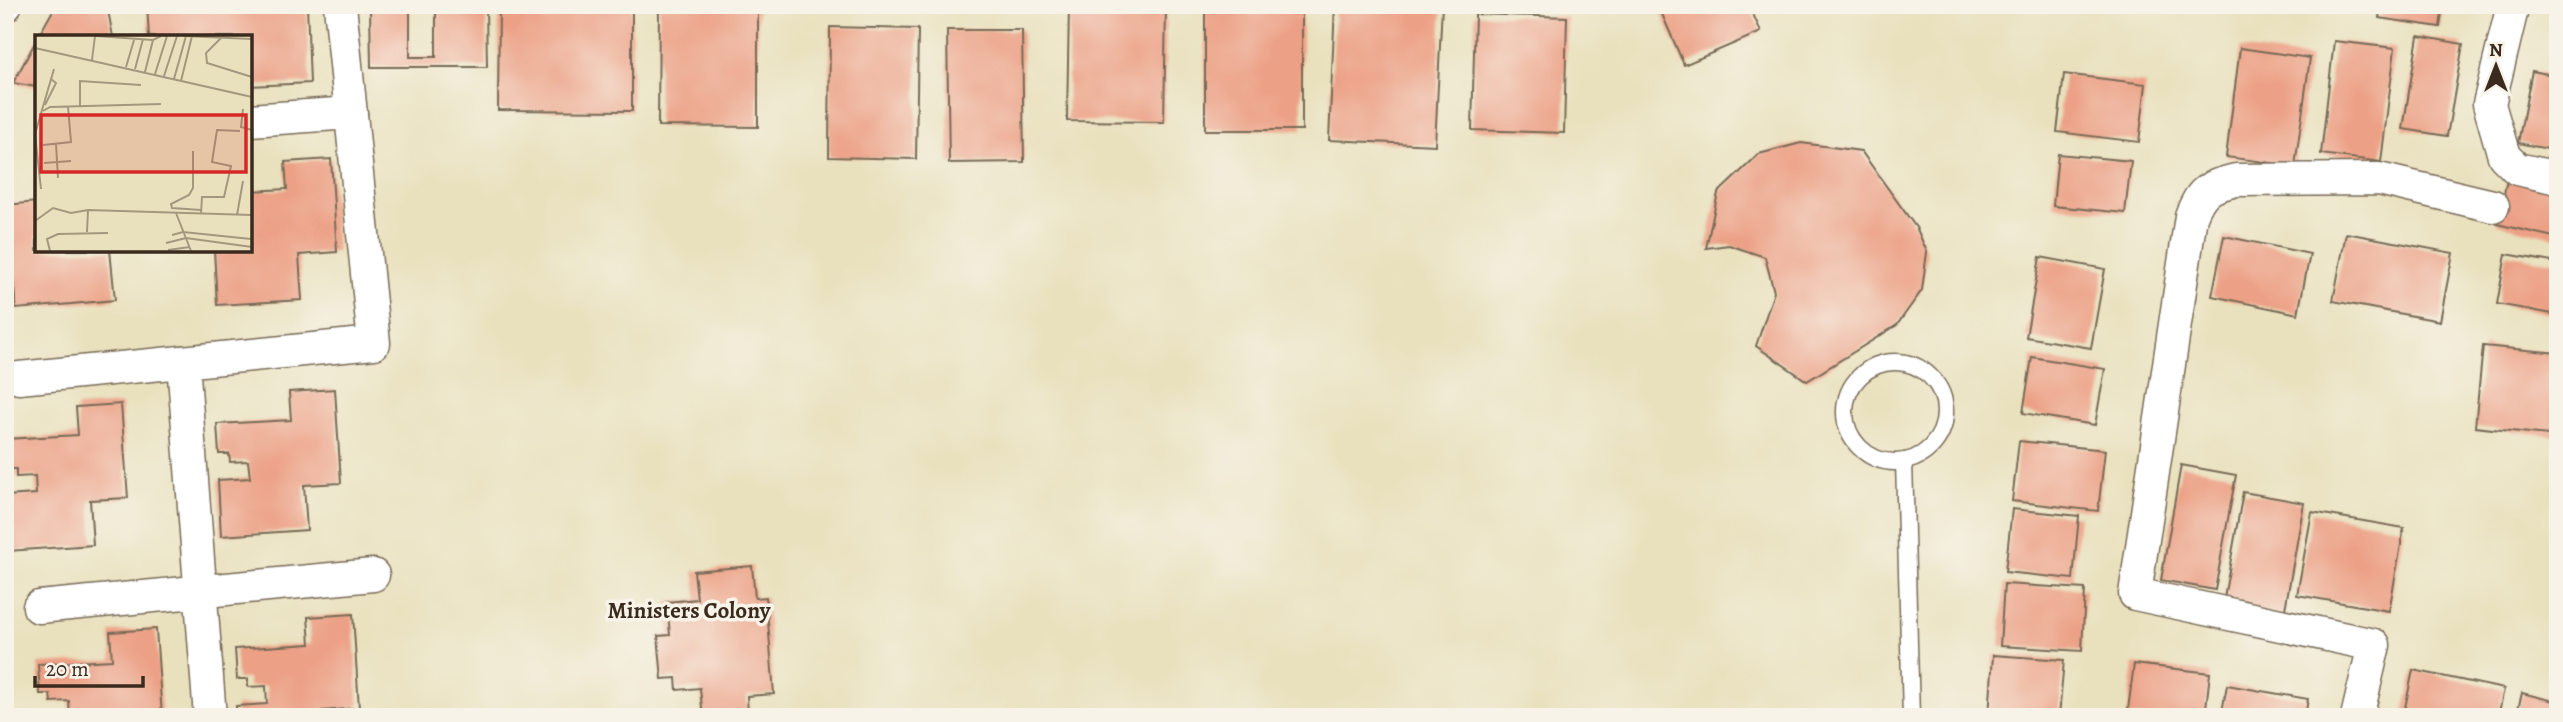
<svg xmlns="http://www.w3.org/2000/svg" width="2563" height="722" font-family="Alegreya,serif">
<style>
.building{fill:#eca085}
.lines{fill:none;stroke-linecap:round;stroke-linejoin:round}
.service-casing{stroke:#786a56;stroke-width:19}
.minor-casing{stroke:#786a56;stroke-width:35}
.service{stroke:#fff;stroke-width:16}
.minor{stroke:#fff;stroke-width:32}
.labels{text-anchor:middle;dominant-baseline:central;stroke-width:7;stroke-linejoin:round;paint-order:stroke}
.neighbourhood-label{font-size:23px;font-weight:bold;fill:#3b2a1e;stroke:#f7f3e8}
.inset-road{fill:none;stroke:#a3987e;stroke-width:2}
.view{fill:#d62828;fill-opacity:0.15;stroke:#d62828;stroke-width:3.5}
.inset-edge{fill:none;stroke:#3b2a1e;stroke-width:3.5}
</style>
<rect width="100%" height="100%" fill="#f7f3e8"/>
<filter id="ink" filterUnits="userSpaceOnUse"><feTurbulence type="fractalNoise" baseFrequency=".0143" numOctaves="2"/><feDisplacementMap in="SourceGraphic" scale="14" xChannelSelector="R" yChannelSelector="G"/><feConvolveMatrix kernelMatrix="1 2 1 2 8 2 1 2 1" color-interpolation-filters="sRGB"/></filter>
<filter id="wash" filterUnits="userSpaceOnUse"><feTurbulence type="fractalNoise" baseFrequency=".00686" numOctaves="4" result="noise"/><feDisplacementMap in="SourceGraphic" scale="28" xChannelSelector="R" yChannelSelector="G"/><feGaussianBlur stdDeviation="1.57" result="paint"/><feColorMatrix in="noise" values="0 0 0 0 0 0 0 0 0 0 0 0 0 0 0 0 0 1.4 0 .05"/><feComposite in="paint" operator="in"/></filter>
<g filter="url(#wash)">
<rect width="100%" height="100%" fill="#e9e1be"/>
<g id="blocks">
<!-- building -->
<g class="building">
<path d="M56,5h51l6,32h-75z"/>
<path d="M147,5h160l3,78 -60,3v-49h-101z"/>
<path d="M370,5h40v52h26v-52h50l1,62h-116z"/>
<path d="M499,5h133v106l-134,-1z"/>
<path d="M659,5h99v122l-100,-1z"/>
<path d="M1069,5l97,1 -2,116 -97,-1z"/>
<path d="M1335,5h107l-7,140 -106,-5z"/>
<path d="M1658,5h91l12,27 -77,33z"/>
<path d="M2381,5h62l-3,22 -61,-9z"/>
<rect x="1205" y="8" width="97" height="122"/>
<path d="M1475,14l92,3 -3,116 -92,-3z"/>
<path d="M830,27l88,2 -2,130 -87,-2z"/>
<path d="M947,30h75l2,132 -75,1z"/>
<path d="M2418,36l45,8 -16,92 -44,-7z"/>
<path d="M37,39v48l-24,-4z"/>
<path d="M2334,41l61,7 -14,114 -60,-8z"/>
<path d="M2240,48l70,10 -15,108 -69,-9z"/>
<path d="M2532,71l26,5v75l-40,-8z"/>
<path d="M2064,74l82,10 -7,58 -82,-10z"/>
<path d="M1801,143l60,8 56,78 10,23 -5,38 -25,35 -90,56 -51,-35 18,-54 -9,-35 -36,-12 -23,3 12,-55 41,-39z"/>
<path d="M2058,154l73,7 -6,52 -72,-7z"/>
<path d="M331,159l6,93 -38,3 3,45 -85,5 -3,-55h36v-59l37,-2 -2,-27z"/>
<path d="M2508,176l50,11v51l-61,-14z"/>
<path d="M37,202v48h73l5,50 -99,9 -10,-104z"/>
<path d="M2346,233l107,20 -13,68 -107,-20z"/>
<path d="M2224,236l86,18 -12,60 -86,-18z"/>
<path d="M2506,254l52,9v52l-61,-11z"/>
<path d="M2040,257l65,12 -14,79 -65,-11z"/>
<path d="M2483,346l75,7v83l-83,-9z"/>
<path d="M2032,357l73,12 -10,56 -72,-12z"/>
<path d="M335,389l6,94 -37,2 3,45 -86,6 -3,-56 32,-2 -2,-17 -18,1 -1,-8h-10l-2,-30 74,-4 -2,-28z"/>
<path d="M121,404l7,94 -38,2 3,45 -85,6 -3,-55 31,-2 -1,-18 -19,1v-8h-11v-30l73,-4 -2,-28z"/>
<path d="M2019,441l86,9 -7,61 -86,-10z"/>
<path d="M2181,465l55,10 -21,115 -54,-10z"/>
<path d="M2243,492l61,11 -20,112 -61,-11z"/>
<path d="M2012,509l67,7 -6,63 -68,-7z"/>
<path d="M2312,512l92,16 -15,83 -92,-16z"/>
<path d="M752,566l3,32 11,-1 8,97 -27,2 1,18 -45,3 -3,-29 -23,2 -1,-12 -14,1 -4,-43 12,-1 -3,-33 30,-3 -3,-28z"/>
<path d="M2004,584l81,5 -3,62 -82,-5z"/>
<path d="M353,614l6,94 -37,3v6h-86v-11l31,-2 -1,-18 -18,1v-8h-11l-2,-30 75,-5 -2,-27z"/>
<path d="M156,629l6,88h-92l-1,-16 -18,1 -1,-8h-10l-2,-30 74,-4 -2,-28z"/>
<path d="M1993,655l71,5 -5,57h-70z"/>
<path d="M2134,664l76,9 -5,44h-78z"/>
<path d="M2413,670l91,19 -6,28h-95z"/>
<path d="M2227,685l81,14 -3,18h-84z"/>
<path d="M2522,693l36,9v15h-42z"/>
</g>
</g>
</g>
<g filter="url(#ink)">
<use href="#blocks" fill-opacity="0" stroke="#786a56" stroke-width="2"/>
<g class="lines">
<!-- service casing -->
<g class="service-casing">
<g id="service">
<circle cx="1895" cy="412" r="50"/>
<path d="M1904,461l7,256"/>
</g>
</g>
<!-- minor casing -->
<g class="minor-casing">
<g id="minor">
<path d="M2513,5l-24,99 15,52 13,13 41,9"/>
<path d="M5,6v-1"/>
<path d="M250,120l101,-7"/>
<path d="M183,362l27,355"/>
<path d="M19,378l355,-35 -34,-338"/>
<path d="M39,607l334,-32"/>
<path d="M2357,717l17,-72 -239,-51 56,-378c11,-27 17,-29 45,-36l143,-1 114,27"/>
</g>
</g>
<!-- service -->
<use href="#service" class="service"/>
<!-- minor -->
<use href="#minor" class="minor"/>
</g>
</g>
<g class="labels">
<!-- neighbourhood labels -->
<g class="neighbourhood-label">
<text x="689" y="610">Ministers Colony</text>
</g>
</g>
<!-- overview -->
<g transform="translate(35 35)">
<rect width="217" height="217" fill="#e9e1be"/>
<path class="inset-road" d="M61,1l57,4 8,-4M148,1l69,3M186,3l-15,15 1,10 45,14M0,13l217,49M57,25l3,-24M91,32l8,-27M100,34l8,-30M110,37l8,-32M120,39l12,-38M129,41l13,-40M139,44l12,-43M146,46l11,-45M10,70l11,-22 -5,-4M45,72v-26l61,4M208,74l-2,18 11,3M8,76l7,-4 111,-3M21,109l2,34M8,110l28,-3 -3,-35M158,116v37l-4,7 -18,9 1,4 29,2M9,128l27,-2M6,154l-6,-55 19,-65M141,178l15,38M166,179l1,-17h22l7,-31 -19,-4 5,-32 23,1M202,180l6,-34M0,186l18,-13 18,5 17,-3 164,5M52,197l1,-22M137,200l11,-3 68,7M131,208l20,-5 66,9M133,215l22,-3M15,216l-3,-12 11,-5 50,-1"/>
<path class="view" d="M6,80h205v57h-205z"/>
<rect width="217" height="217" class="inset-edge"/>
</g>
<!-- margin -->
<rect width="2563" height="722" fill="none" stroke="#f7f3e8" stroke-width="28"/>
<!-- north arrow -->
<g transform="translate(2496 66)" stroke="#f7f3e8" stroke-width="5" paint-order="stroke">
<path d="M0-5L12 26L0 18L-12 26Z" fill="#3b2a1e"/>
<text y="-10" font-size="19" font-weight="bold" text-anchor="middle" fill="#3b2a1e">N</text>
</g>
<!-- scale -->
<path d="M35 676v10h108v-10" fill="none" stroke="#3b2a1e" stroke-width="3.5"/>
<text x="46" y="676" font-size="21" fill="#3b2a1e" stroke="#f7f3e8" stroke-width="5" paint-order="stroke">20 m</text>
</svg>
